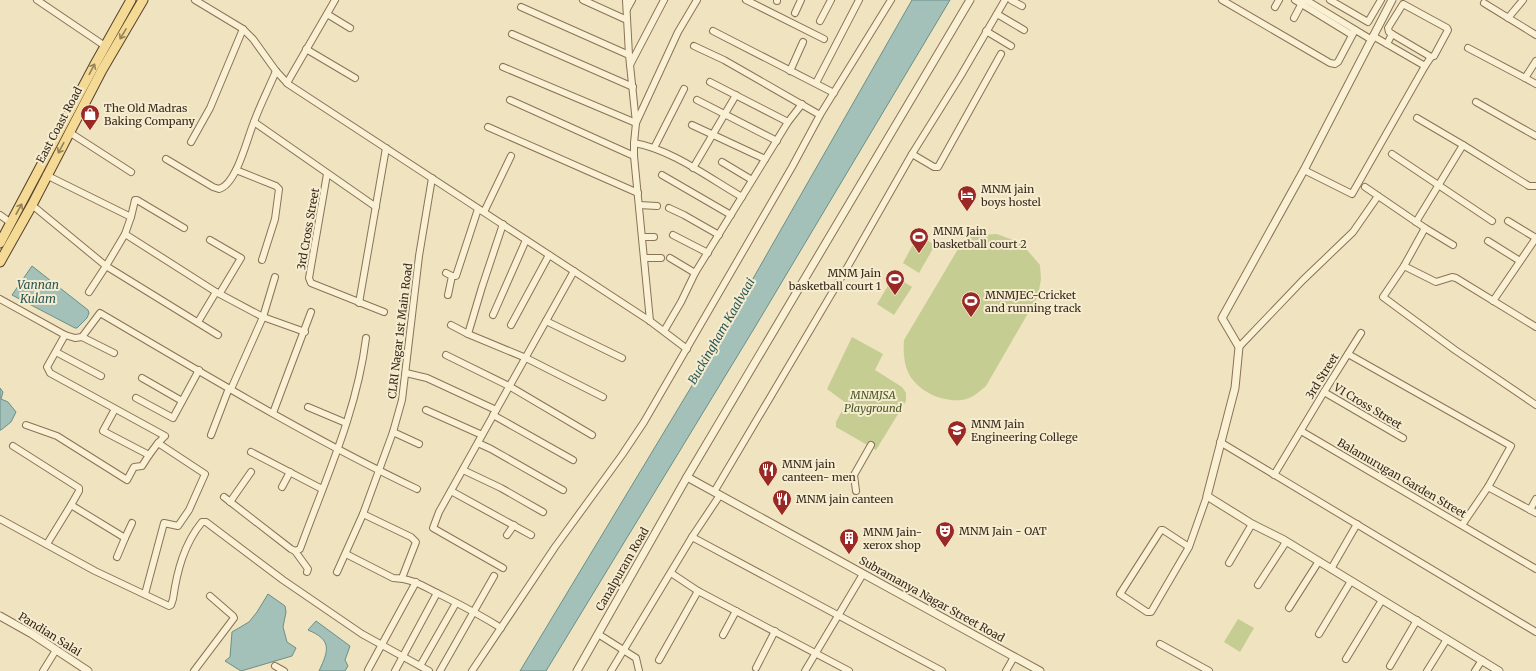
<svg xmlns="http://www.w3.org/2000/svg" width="1536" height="671" font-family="Merriweather,serif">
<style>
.green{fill:#c5cd93}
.water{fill:#a3c1b9;stroke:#6a8f87}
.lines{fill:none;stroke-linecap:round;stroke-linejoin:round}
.minor-casing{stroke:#897357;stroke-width:8}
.tertiary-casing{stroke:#897357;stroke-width:9}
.primary-casing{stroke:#56412c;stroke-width:11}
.minor{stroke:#faf0d3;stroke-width:6}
.tertiary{stroke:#faf0d3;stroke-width:7}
.primary{stroke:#f4da95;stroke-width:9}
.oneway{stroke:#968258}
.labels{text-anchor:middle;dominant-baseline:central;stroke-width:4;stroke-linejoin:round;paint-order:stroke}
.poi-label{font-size:11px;fill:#382a1c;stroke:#f6eccf;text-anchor:start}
.street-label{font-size:11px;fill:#382a1c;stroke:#f6eccf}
.park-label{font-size:11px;font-style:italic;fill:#465522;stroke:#f6eccf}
.water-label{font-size:12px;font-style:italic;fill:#2b5857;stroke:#f6eccf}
</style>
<rect width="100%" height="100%" fill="#efe3c0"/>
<!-- green -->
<g class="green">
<path d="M997,234l24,9 19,22 1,14 -3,17 -52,90c-7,6 -15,13 -24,14 -19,2 -41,-7 -52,-24 -6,-10 -7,-25 -6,-36l60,-101 13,-4z"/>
<path d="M918,235l17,10 -16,28 -16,-10z"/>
<path d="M894,276l18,11 -18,28 -17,-11z"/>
<path d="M852,337l31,17 -8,16 27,17 4,6v8l-30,49 -40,-23v-5l10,-19 -19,-14z"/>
<path d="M1238,619l16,9 -14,24 -16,-10z"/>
</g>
<!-- water -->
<g class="water">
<path d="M912,0h38l-195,327 -209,344h-26l170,-282z"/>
<path d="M32,266l56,44 1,3 -2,5 -10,10h-2l-63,-33z"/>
<path d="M0,388l3,4 -2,7 7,3 8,10 -5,10 -10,8h-1z"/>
<path d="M268,594l17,12 1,6 -3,15 4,15 9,6 -4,8 -51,15 -16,-10 5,-4 2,-25 17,-10 8,-10z"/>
<path d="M316,621l34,25 -5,14 3,6 -3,5h-26c10,-21 13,-31 -11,-41z"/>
</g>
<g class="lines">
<!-- minor casing -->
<g class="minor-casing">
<g id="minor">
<path d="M37,0l68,46"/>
<path d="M195,0l48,29 10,10 23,32 12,13 362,237 37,28"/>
<path d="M583,0l44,20"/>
<path d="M626,0l3,55 7,68 -2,20v13l16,165"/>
<path d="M746,0l78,39"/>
<path d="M1011,0l11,6"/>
<path d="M1222,0l108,63 5,1 3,-2 17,-32"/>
<path d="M1295,0l57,35"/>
<path d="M1306,0l66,40"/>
<path d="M1330,0l38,22 13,-22"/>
<path d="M777,1v-1"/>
<path d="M1484,3l52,32"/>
<path d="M521,7l108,48"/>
<path d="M1275,7l4,-7"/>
<path d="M627,9l5,-9"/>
<path d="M795,13l6,-13"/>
<path d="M327,14l23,14"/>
<path d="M997,14l27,16"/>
<path d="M1294,18l9,-17"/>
<path d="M1508,18l15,-18"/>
<path d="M820,21l11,-21"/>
<path d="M713,31l121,62"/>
<path d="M986,31l25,15"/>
<path d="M512,34l121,53"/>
<path d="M1392,34l39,23"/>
<path d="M1387,44l5,-10 -3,-2 -1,-4 15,-24 44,24 1,2 -14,26 -3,1 -6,9"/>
<path d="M694,46l30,14 96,55"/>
<path d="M1468,48l57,30 11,-17"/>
<path d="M306,49l49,29"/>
<path d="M630,65l34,-65"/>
<path d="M503,67l133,56 42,-91 19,-32"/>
<path d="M790,71l13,-29"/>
<path d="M1525,78l11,6"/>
<path d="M710,82l78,40"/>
<path d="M287,83l48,-83"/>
<path d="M816,83l43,-83"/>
<path d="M510,100l124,56"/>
<path d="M697,100l80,41"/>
<path d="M1476,102l60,34"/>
<path d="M1417,118l46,27"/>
<path d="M254,122l122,85"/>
<path d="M692,125l73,34"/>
<path d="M488,127l150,66"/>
<path d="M69,132l62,40"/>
<path d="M191,142l19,-34 33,-79"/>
<path d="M634,143c37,6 75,35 108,54"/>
<path d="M654,148l30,-59"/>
<path d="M912,154l22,13h4l63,-113"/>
<path d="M1392,154l100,67"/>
<path d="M166,159l47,28 6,2c18,-5 28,-51 35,-67 6,-17 15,-34 22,-51"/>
<path d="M722,162l30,18"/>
<path d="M693,168l43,-73"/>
<path d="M236,170l40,16 3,3 -4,30 -13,41"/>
<path d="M1304,170l48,24 73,-128 -52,-30"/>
<path d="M327,174l-18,104 2,5 73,29"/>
<path d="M46,175l85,42 4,-17h2l47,28"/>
<path d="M662,175l69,40"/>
<path d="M1365,187l60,41 -21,38 -21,31 72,53 81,55"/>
<path d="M32,205l74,61 -17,26"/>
<path d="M639,205l18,1"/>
<path d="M669,208l15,7 35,20"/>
<path d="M484,212l27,-56"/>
<path d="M0,215l11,8"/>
<path d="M131,217l-6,17 -19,32 112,69"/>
<path d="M1508,221l28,17"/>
<path d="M1416,222l47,-77 66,41h7"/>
<path d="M1425,228l28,17"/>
<path d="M125,234l91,58 47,25 42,15"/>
<path d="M673,235l35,18"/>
<path d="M642,237h12"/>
<path d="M210,240l31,18 -21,35"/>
<path d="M1488,241l32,20"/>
<path d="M644,258h17"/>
<path d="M670,258l25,15"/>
<path d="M1404,266l32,16 16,-5 4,1 80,49"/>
<path d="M446,273l6,3h4l22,-67"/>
<path d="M448,295l4,-19"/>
<path d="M0,299l65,36 -18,32 3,6 115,63 -7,7 47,31 -16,36 -11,16 -14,-3 -19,71"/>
<path d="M1493,301l43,-63"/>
<path d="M359,303l27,-155"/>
<path d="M493,315l33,-75"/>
<path d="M546,321l76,37"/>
<path d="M198,322l18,-30"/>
<path d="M451,325l17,9 58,24 77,39"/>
<path d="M511,325l38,-70"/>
<path d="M664,331l17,-29 14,-29 93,-151 14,-18"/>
<path d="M468,334l14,-47 21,-63"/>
<path d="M65,335l10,3 7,-1 18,-24c104,61 208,124 317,176"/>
<path d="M82,337l32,16"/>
<path d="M1239,347l64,-67 50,-48 25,-36"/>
<path d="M56,352l45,24"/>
<path d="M1348,354l163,92 -23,41 -26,38"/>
<path d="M446,355l63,31 83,49"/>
<path d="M406,373l21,5 69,32"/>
<path d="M142,378l40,23"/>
<path d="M231,389l32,-72 12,-40"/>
<path d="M1324,392l79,46"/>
<path d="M136,398l37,20 26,-48"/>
<path d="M308,407l38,16"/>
<path d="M115,409l-12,22 46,24 9,-12"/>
<path d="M426,410l56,25"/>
<path d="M273,413l38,-101"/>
<path d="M493,415l80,45"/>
<path d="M26,425l31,11 70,44 7,-13 8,-1 7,-11"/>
<path d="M1301,431l235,138"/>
<path d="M393,432l26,12"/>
<path d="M211,435l18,-47"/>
<path d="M1220,442l316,190"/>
<path d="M478,443l13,6 72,41"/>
<path d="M13,446l66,42v3l-8,14"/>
<path d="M251,452l71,37"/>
<path d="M463,470l38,18 42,24"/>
<path d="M1274,475l50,-83 37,-59"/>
<path d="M282,487l8,-15"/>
<path d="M1488,487l48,26"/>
<path d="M451,491l80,44"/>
<path d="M856,491l-2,-16 17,-30"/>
<path d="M714,492l134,-226 64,-112 48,-77 45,-77"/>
<path d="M224,497l67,52 4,2 5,-2c25,-69 57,-137 66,-211"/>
<path d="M230,502l21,-30"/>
<path d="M1530,510l6,-11"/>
<path d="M363,514l48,23 5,5 -14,36"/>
<path d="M0,519l95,52 74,35 2,-1 2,-6c4,-28 11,-55 29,-77h4l77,58 79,54 67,37"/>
<path d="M507,535l7,-10"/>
<path d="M692,537l28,-42"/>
<path d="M125,538l7,-15"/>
<path d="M47,544l24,-39 54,33 -8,19"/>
<path d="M1189,547l-26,-17h-2l-41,64 27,18h4l38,-65 18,-51"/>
<path d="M295,551l13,18 -1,3"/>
<path d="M346,554l47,24c20,0 33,10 50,18 20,10 39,20 58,32"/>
<path d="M1229,563l23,-39"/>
<path d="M503,568l-70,-40 6,-16 135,-241"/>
<path d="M1331,569l26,-45"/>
<path d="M337,572l26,-58 30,-82 9,-32 17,-144 13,-78"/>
<path d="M671,573l27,18 151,80"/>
<path d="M1258,585l28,-43"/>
<path d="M1289,608l30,-47"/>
<path d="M598,634l38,24 3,13"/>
<path d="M1319,634l32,-53"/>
<path d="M723,635l13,-24"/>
<path d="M1160,644l49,27"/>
<path d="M1346,659l36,-59"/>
<path d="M659,660l39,-69"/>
<path d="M275,666l9,5"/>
<path d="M420,666l36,-63"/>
<path d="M1390,666l27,-46"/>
<path d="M756,668l19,-37"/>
<path d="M368,670l48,-88"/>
<path d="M43,671l13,-21"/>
<path d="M194,671l40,-53 -1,-2 -23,-20"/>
<path d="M395,671l42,-78"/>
<path d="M440,671l54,-95"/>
<path d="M472,671l83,-124 67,-92 22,-33 148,-255 28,-52 71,-115"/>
<path d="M611,671l81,-134 250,134"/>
<path d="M805,671l58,-97"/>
<path d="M1006,671l8,-14"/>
<path d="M1427,671l20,-32"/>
<path d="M1475,671l7,-11"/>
</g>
</g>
<!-- tertiary casing -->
<g class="tertiary-casing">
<g id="tertiary">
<path d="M1392,0l-88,170 -82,148 17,29 -4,41 -28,108 45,28 32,16 215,131"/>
<path d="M687,477l353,194"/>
<path d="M0,616l32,18 56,37"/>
<path d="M577,671l110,-194 283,-477"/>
</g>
</g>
<!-- primary casing -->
<g class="primary-casing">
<g id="primary">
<path d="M0,243l94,-177 37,-66"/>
<path d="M0,262l32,-57 70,-135 41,-70"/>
</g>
</g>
<!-- minor -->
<use href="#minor" class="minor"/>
<!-- tertiary -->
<use href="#tertiary" class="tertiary"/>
<!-- primary -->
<use href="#primary" class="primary"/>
</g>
<!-- one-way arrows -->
<defs><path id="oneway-shaft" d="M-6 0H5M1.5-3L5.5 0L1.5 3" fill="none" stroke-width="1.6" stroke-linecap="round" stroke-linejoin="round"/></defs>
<g class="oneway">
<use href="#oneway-shaft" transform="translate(123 34) rotate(121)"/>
<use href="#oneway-shaft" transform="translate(92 69) rotate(-62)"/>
<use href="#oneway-shaft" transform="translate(61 148) rotate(118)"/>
<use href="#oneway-shaft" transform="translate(19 209) rotate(-61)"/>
</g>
<!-- icons -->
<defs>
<g id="shop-pin" transform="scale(1)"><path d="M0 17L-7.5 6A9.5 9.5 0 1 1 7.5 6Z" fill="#9a2825" stroke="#f6eccf"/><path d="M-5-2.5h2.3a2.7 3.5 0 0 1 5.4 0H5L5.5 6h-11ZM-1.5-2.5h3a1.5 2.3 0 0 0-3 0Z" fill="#fff"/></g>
<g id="hotel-pin" transform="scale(1)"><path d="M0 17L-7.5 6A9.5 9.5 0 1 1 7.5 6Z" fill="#9a2825" stroke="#f6eccf"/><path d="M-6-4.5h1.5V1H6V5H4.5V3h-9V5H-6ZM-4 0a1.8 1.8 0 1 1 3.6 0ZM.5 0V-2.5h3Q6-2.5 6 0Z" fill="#fff"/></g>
<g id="stadium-pin" transform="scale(1)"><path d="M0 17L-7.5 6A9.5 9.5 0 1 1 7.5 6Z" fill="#9a2825" stroke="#f6eccf"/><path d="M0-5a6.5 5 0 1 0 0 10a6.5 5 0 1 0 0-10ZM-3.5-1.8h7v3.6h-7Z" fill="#fff"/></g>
<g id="university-pin" transform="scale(1)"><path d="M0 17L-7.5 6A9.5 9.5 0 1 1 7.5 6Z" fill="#9a2825" stroke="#f6eccf"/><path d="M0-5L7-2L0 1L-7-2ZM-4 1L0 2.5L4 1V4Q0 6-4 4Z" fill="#fff"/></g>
<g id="restaurant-pin" transform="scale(1)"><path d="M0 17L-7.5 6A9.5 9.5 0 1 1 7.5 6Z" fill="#9a2825" stroke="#f6eccf"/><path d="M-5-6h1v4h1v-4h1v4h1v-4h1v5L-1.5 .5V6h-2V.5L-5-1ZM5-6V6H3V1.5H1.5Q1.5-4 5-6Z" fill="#fff"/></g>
<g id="theatre-pin" transform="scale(1)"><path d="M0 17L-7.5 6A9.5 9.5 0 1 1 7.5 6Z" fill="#9a2825" stroke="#f6eccf"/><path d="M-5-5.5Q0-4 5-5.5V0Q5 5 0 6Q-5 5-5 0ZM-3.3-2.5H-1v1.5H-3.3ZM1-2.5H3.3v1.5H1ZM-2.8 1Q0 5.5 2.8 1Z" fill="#fff"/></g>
<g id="building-pin" transform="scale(1)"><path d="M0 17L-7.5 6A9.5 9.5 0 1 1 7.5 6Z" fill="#9a2825" stroke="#f6eccf"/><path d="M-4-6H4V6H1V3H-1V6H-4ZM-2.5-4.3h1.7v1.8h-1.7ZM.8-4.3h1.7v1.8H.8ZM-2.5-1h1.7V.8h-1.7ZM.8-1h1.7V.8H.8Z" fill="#fff"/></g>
</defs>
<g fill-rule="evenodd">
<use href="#shop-pin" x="90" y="114"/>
<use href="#hotel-pin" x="967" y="195"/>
<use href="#stadium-pin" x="919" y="237"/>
<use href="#stadium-pin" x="895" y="279"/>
<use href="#stadium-pin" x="971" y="301"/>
<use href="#university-pin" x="957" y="430"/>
<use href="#restaurant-pin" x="768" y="470"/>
<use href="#restaurant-pin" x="782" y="499"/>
<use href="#theatre-pin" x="945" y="531"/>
<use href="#building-pin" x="849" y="538"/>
</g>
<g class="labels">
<!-- poi labels -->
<g class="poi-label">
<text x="104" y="108">The Old Madras<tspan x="104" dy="13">Baking Company</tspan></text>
<text x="981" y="189">MNM jain<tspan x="981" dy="13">boys hostel</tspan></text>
<text x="933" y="231">MNM Jain<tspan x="933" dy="13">basketball court 2</tspan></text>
<text x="881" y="273" text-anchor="end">MNM Jain<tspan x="881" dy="13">basketball court 1</tspan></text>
<text x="985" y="295">MNMJEC-Cricket<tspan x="985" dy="13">and running track</tspan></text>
<text x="971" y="424">MNM Jain<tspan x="971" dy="13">Engineering College</tspan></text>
<text x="782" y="464">MNM jain<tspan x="782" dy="13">canteen- men</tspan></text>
<text x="796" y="499">MNM jain canteen</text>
<text x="959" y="531">MNM Jain - OAT</text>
<text x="863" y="532">MNM Jain-<tspan x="863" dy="13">xerox shop</tspan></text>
</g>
<!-- street labels -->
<g class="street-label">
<text transform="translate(59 125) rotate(-62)">East Coast Road</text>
<text transform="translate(308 229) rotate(-80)">3rd Cross Street</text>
<text transform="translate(400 331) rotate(-83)">CLRI Nagar 1st Main Road</text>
<text transform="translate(1322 376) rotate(-58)">3rd Street</text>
<text transform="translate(1368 406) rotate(31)">VI Cross Street</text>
<text transform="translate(1402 478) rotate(30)">Balamurugan Garden Street</text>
<text transform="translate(622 569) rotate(-60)">Canalpuram Road</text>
<text transform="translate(932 599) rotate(29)">Subramanya Nagar Street Road</text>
<text transform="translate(50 634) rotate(32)">Pandian Salai</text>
</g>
<!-- park labels -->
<g class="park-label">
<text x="873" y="395">MNMJSA<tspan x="873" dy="13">Playground</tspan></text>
</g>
<!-- water labels -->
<g class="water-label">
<text x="38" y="284">Vannan<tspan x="38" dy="14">Kulam</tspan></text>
<text transform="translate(721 331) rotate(-60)">Buckingham Kaalvaai</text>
</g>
</g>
</svg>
